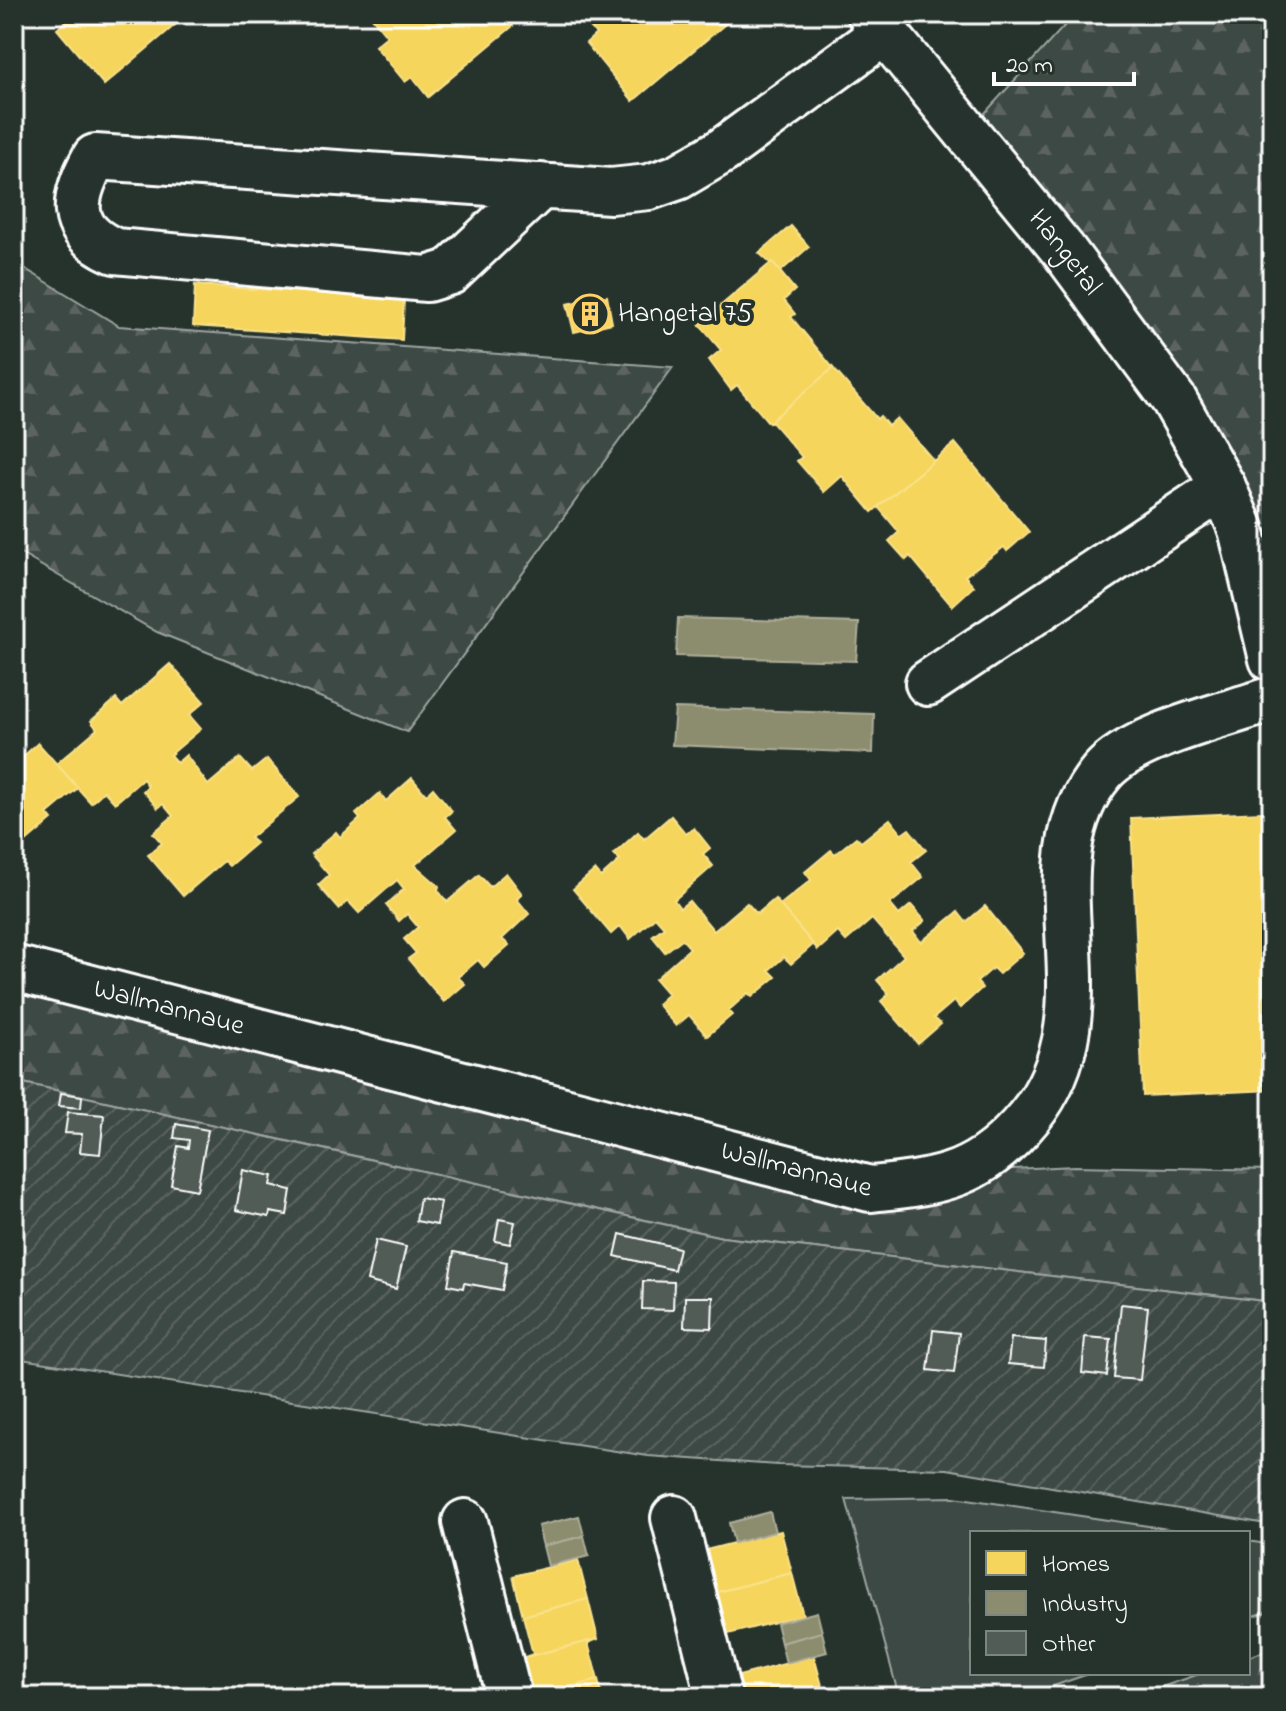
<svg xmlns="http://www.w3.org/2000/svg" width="1286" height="1711" font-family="'Indie Flower',sans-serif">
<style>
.green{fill:#3e4944;stroke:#9ea4a2;stroke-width:2}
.forest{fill:url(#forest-firs);stroke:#9ea4a2;stroke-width:2}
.garden{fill:url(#garden-furrows);stroke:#9ea4a2;stroke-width:2}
.homes{fill:#f6d55c;stroke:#f9e28d;stroke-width:2}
.industry{fill:#8c8c6e;stroke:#aeae9a;stroke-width:2}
.building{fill:#515c57;stroke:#fff;stroke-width:2}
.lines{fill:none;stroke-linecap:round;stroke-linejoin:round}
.minor-casing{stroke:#fff;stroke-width:50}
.minor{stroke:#26332d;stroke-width:44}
.labels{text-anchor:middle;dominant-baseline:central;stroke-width:8;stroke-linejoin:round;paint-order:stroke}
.street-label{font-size:28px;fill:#fff;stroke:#26332d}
.poi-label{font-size:28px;fill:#fff;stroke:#26332d;text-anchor:start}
</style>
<defs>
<pattern id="forest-firs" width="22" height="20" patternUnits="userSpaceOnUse" patternTransform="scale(2)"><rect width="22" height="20" fill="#3e4944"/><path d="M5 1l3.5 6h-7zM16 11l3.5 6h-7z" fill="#5b6460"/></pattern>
<pattern id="garden-furrows" width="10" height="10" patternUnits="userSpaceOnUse" patternTransform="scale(2)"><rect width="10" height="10" fill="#3e4944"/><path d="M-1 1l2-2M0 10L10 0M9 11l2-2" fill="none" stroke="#5b6460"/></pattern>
</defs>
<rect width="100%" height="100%" fill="#26332d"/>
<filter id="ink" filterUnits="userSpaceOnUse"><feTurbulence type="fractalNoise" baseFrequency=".0125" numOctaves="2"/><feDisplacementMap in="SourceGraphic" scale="16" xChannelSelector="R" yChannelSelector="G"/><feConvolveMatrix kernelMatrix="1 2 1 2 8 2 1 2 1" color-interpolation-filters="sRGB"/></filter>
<g filter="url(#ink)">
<!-- green -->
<g class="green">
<path d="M954,1497l241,36h-223v140h119l-69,24h-123l-53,-198z"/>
<path d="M1248,1541l24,4v65l-24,8z"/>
</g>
<!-- forest -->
<g class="forest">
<path d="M1075,14h197v610l-19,-94 -279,-405z"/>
<path d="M14,262l105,64 554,41 -266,365 -250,-100 -143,-82z"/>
<path d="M14,977l855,213 104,-19 102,-5 197,4v132l-550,-65 -708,-156z"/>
<path d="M1272,1649v48h-139l69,-24h46v-16z"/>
</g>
<!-- garden -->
<path class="garden" d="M14,1081l708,156 550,65v223l-325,-56 -169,-4 -130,-9 -634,-98z"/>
<!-- homes -->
<g class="homes">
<path d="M62,14h126l-84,71 -47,-56 10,-9z"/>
<path d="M377,14h136l-6,5 6,7 -85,71 -16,-20 -7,5 -30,-36 12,-10 -15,-18z"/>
<path d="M585,14h151v1l-103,86 -47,-58 10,-9 -14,-17z"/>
<path d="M791,226l18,21 -29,25 -21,-19z"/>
<path d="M772,262l23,28 -11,10 11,14 -4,3 42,51 -64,55 -32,-38 -6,5 -22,-30 12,-10 -22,-26z"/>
<path d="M195,285l209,14 -2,41 -209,-14z"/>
<path d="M607,296l5,27 -38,9 -7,-28z"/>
<path d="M833,368l44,51 3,-3 8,10 9,-8 37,43 -62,51 -30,-36 -18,16 -27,-31 5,-4 -31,-36z"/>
<path d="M955,443l74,89 -22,19 -3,-4 -39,29 9,10 -22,20 -42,-50 -4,4 -17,-19 10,-9 -21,-25z"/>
<path d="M170,664l34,38 -15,13 12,14 -31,26 7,8 9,-8 22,30 32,-27 12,13 15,-12 32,38 -49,41 6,5 -27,23 -5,-5 -41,35 -35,-41 14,-12 -9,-10 20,-17 -10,-12 -5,4 -15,-17 5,-5 -5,-7 -28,24 -11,-12 -13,12 -35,-39 41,-35 -6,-8 25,-22 6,7z"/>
<path d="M38,743l40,45 -31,26 5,6 -27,23 -3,-3 -8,8v-92l4,5z"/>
<path d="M412,778l14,17 7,-7 19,23 -7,6 11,13 -41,35 24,21 -1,4 9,12 32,-27 11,12 16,-14 16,21 -5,5 12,15 -27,25 7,6 -25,22 -6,-7 -20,17 7,7 -21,18 -36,-43 8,-6 -12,-14 14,-12 -11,-13 -8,7 -13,-16 18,-16 -7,-9 -38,33 -11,-12 -9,8 -21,-24 11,-10 -18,-21 25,-22 4,5 20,-18 -4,-5 24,-21 6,8z"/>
<path d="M1262,812l10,278 -129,6 -12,-278z"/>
<path d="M671,816l15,18 8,-6 16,20 -7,6 10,12 -39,34 6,8 9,-7 25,30 33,-28 10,11 18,-15 39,45 -23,20 -7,-7 -15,13 7,7 -24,20 -4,-4 -20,18 4,4 -25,21 -18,-21 -13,11 -19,-22 11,-10 -13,-15 35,-31 -8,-9 -17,13 -13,-16 12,-9 -9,-10 -25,22 -10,-13 -9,8 -38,-45 22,-19 6,7 19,-17 -6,-6 24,-22 6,7z"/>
<path d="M890,819l12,15 7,-5 17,21 -15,12 12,15 -33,27 9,11 12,-10 14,16 -12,10 8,11 37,-30 8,10 19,-16 38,47 -24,21 -6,-6 -16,14 5,6 -22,20 -6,-7 -20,17 7,6 -23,20 -37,-43 8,-7 -12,-14 27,-24 -32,-37 -26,22 -8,-9 -20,18 -38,-45 31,-25 -6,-8 26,-22 4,4 21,-17 5,5z"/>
<path d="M781,1531l11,42 -74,19 -12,-42z"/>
<path d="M578,1560l10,39 -65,17 -10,-40z"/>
<path d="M792,1573l11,42 -75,19 -10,-42z"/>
<path d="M588,1599l10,40 -76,19 11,-4 -10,-38z"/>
<path d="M598,1639l-10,4 10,37 -65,17 -11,-39z"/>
<path d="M814,1656l11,41h-81l-5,-21z"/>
<path d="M598,1680l4,17h-69z"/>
</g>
<!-- industry -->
<g class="industry">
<path d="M678,618l181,5 -3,38 -180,-5z"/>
<path d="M675,708l199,6 -1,39 -201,-8z"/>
<path d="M770,1512l5,20 -41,11 -5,-20z"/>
<path d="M579,1516l5,20 -41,10 -5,-20z"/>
<path d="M584,1536l5,20 -41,10 -5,-20z"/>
<path d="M817,1612l5,20 -41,11 -5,-20z"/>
<path d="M822,1632l5,20 -41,11 -5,-20z"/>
</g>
<!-- building -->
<g class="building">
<path d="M61,1093l21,3 -1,12 -22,-2z"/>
<path d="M68,1112l36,3 -4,39 -20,-2 2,-18 -17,-1z"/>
<path d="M176,1124l32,6 -11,60 -26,-5 7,-39 10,2 1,-8 -15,-2z"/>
<path d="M243,1170l30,6 -2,9 20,5 -4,25 -17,-3 -1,5 -33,-7z"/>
<path d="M420,1198l21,4 -4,23 -21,-4z"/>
<path d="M499,1219l16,3 -5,22 -15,-3z"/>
<path d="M620,1234l59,14 -5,22 -59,-14z"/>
<path d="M376,1240l30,7 -10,42 -29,-8z"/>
<path d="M454,1252l53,10 -5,28 -38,-7 -1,5 -15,-3z"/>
<path d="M643,1281l31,1 -1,28 -31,-1z"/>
<path d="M685,1297h28l-1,31 -28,-1z"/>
<path d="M1121,1304l27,3 -8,73 -26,-2z"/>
<path d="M933,1330l26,3 -5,40 -26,-3z"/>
<path d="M1085,1337l26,2 -4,37 -25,-3z"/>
<path d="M1011,1338l35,3 -2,26 -36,-3z"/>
</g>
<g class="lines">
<!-- minor casing -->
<g class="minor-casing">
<g id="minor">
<path id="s1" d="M870,14l194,237 110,149 49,87 18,42 31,130"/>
<path d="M541,186l-91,86 -23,7 -312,-28c-49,-21 -43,-53 -20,-94l516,34 38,-4 29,-10 44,-26 163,-119"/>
<path d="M928,683l295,-196"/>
<path id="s2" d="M14,968l856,221c72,-7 111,-13 159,-72 90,-111 -9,-248 73,-345 30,-36 124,-57 170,-73"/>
<path d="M674,1518l45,179"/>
<path d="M465,1522l44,175"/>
</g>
</g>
<!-- minor -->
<use href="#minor" class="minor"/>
</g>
</g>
<!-- icons -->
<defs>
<g id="building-ring" transform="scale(2)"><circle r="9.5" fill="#26332d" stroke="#ffd166" stroke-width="1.5"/><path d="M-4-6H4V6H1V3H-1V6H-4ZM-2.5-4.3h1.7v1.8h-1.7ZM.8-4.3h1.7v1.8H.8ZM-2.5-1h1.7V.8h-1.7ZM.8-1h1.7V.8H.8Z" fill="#ffd166"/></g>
</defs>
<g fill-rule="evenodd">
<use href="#building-ring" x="590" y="314"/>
</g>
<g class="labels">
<!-- street labels -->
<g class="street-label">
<text stroke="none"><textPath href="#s1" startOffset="308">Hangetal</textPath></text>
<text stroke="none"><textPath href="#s2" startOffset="160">Wallmannaue</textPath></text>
<text stroke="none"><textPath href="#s2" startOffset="808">Wallmannaue</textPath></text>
</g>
<!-- poi labels -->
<g class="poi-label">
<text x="618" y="314">Hangetal 75</text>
</g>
</g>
<!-- margin -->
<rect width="1286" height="1711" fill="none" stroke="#26332d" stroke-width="48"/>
<rect x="24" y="24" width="1238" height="1663" fill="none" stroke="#fff" stroke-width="3" filter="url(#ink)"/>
<!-- legend -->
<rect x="970" y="1531" width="280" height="144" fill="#26332d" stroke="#7d8581" stroke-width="2"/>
<rect x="986" y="1551" width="40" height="24" fill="#f6d55c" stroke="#7d8581" stroke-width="2"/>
<text x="1042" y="1571" font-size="24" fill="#ffffff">Homes</text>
<rect x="986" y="1591" width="40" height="24" fill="#8c8c6e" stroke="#7d8581" stroke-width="2"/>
<text x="1042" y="1611" font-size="24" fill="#ffffff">Industry</text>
<rect x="986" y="1631" width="40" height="24" fill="#515c57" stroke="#7d8581" stroke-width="2"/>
<text x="1042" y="1651" font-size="24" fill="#ffffff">Other</text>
<!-- scale -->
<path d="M994 72v12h140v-12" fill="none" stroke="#ffffff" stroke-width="4"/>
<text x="1006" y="72" font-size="24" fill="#ffffff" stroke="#26332d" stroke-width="6" paint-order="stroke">20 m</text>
</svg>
